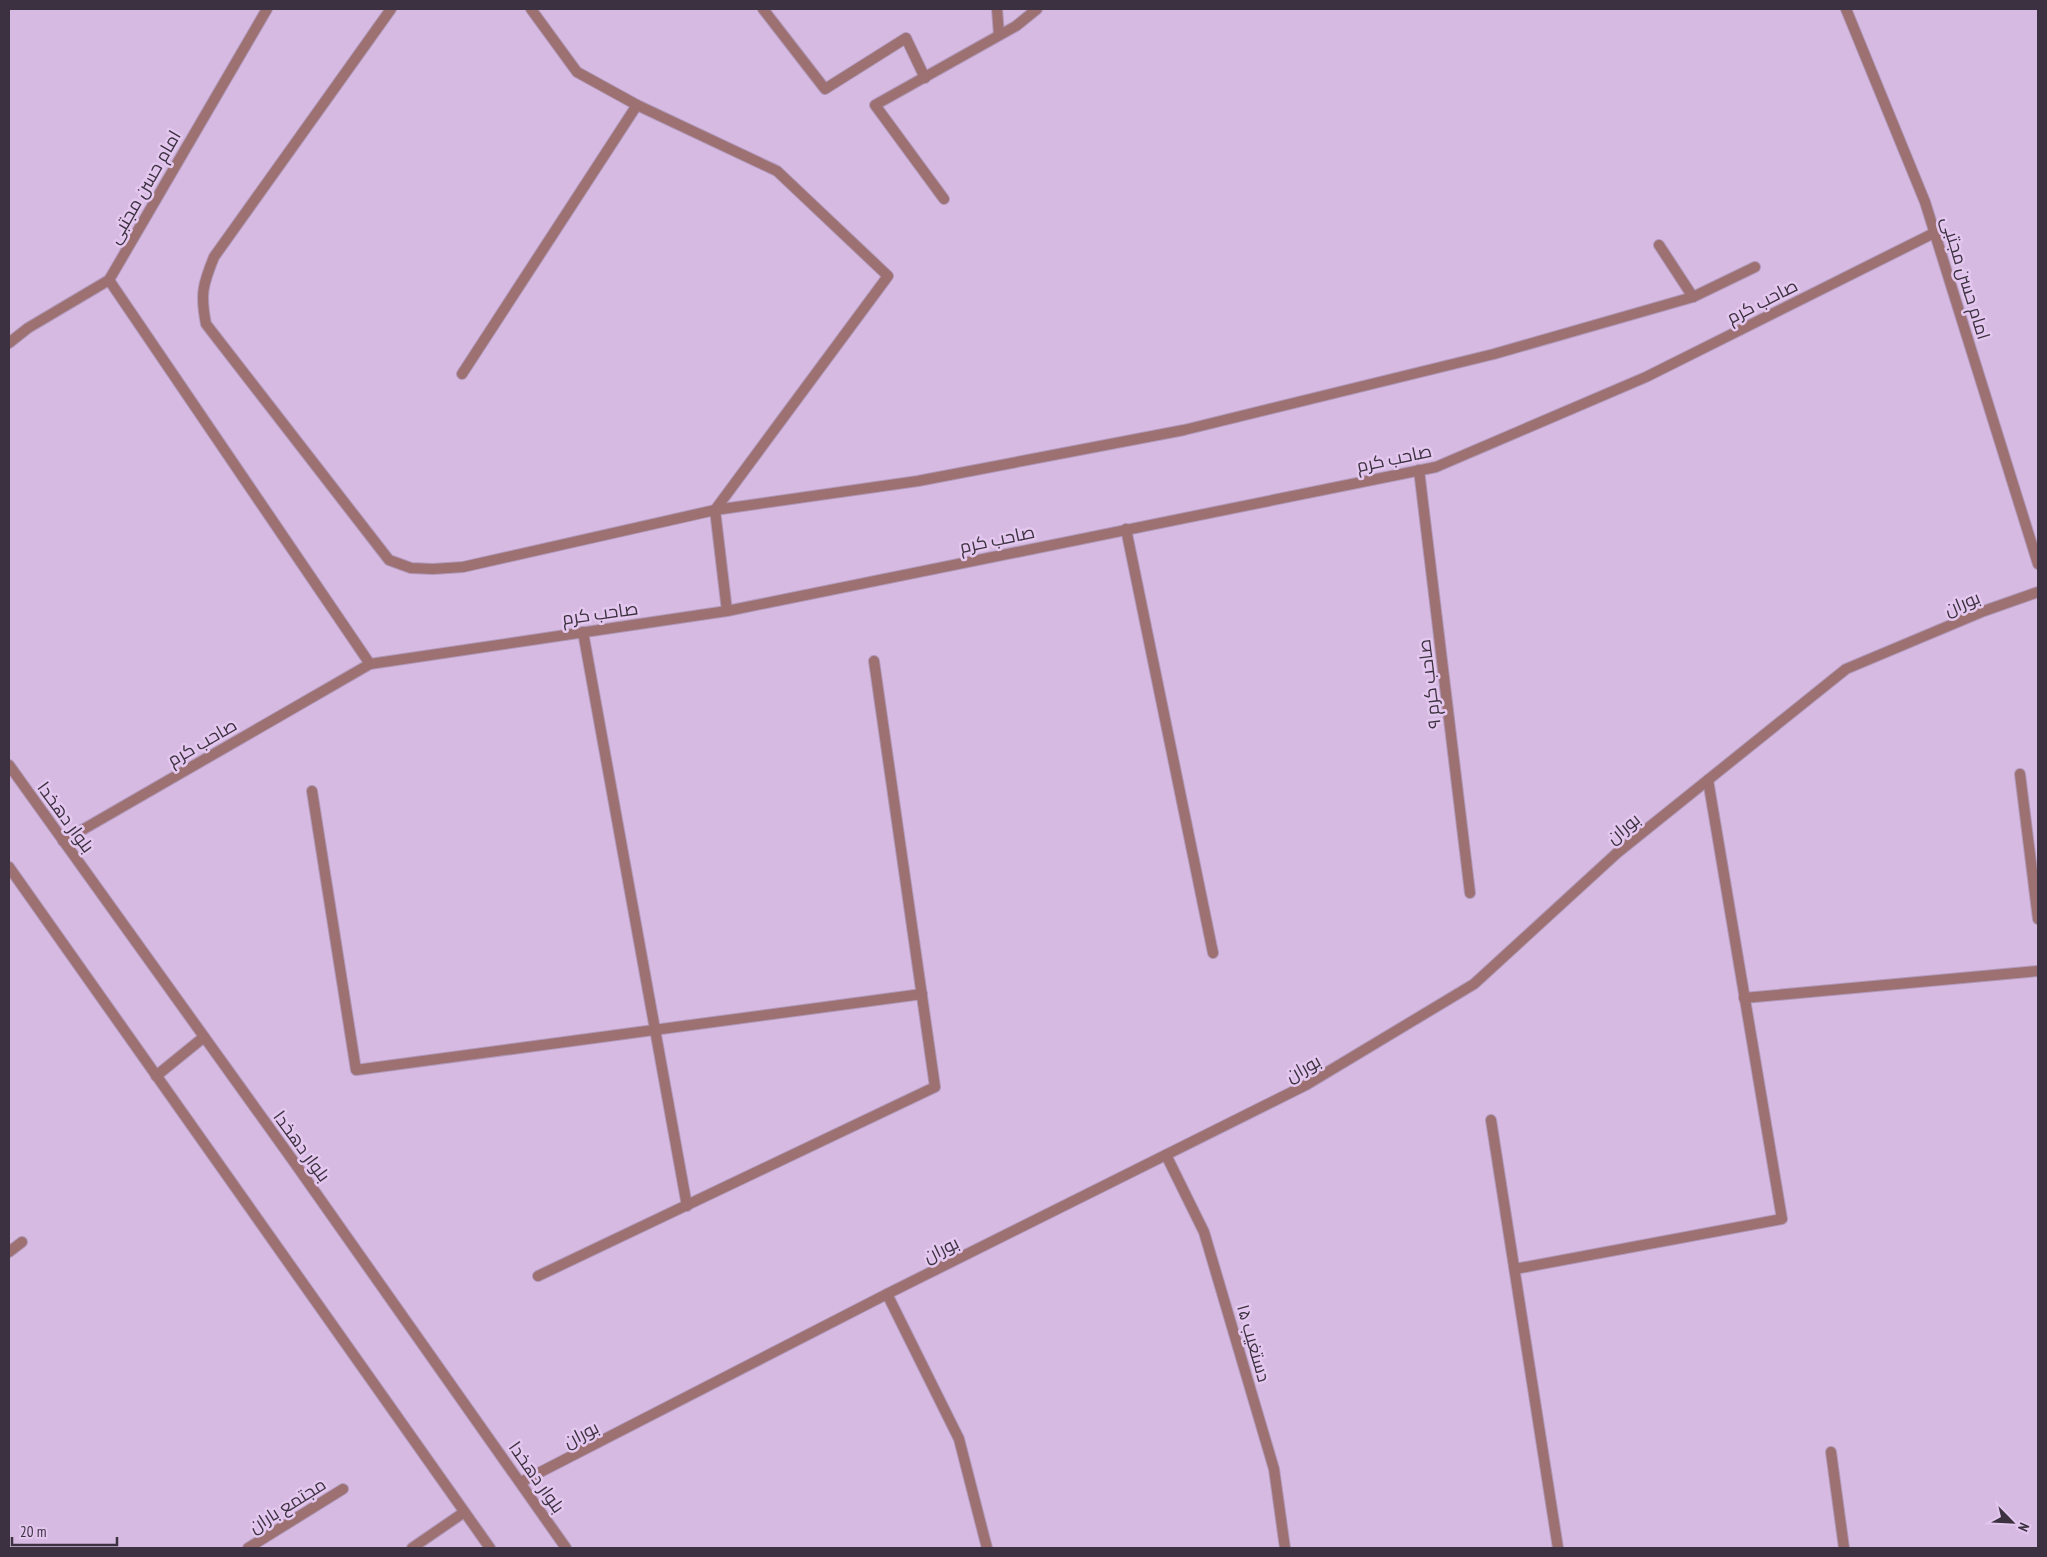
<svg xmlns="http://www.w3.org/2000/svg" width="2047" height="1557" font-family="'PT Sans Narrow',Cairo,sans-serif">
<style>
.lines{fill:none;stroke-linecap:round;stroke-linejoin:round}
.minor-casing{stroke:#b199ba;stroke-width:12}
.tertiary-casing{stroke:#b199ba;stroke-width:12}
.minor{stroke:#9d7072;stroke-width:10}
.tertiary{stroke:#9d7072;stroke-width:10}
.labels{text-anchor:middle;dominant-baseline:central;stroke-width:5;stroke-linejoin:round;paint-order:stroke}
.street-label{font-size:18px;fill:#3c3140;stroke:#e3c7ee}
</style>
<rect width="100%" height="100%" fill="#d6bae1"/>
<g class="lines">
<!-- minor casing -->
<g class="minor-casing">
<g id="minor">
<path d="M391,9l-177,248c-11,27 -14,37 -8,67l183,236 22,8 22,1 30,-2 252,-57 203,-29 266,-51 310,-76 199,-57 62,-30"/>
<path d="M531,9l46,63 60,33 140,66 111,105 -173,234 12,101"/>
<path d="M763,9l62,80 81,-51 19,40"/>
<path d="M997,9l2,26"/>
<path d="M1846,9l79,193 113,362"/>
<path d="M944,199l-69,-94 141,-79 21,-17"/>
<path d="M1659,245l34,52"/>
<path d="M109,280l261,384"/>
<path d="M9,343l19,-15 81,-48 158,-271"/>
<path d="M462,374l175,-269"/>
<path d="M1419,470l51,423"/>
<path d="M1126,529l87,424"/>
<path d="M583,632l104,574"/>
<path d="M2020,774l18,145"/>
<path d="M312,791l44,279 566,-76"/>
<path d="M63,841l307,-177 357,-53 709,-144 210,-90 288,-144"/>
<path d="M1744,998l294,-27"/>
<path d="M1491,1120l67,428"/>
<path d="M1166,1155l38,77 70,237 11,79"/>
<path d="M9,1252l13,-10"/>
<path d="M1515,1269l267,-50 -74,-439"/>
<path d="M538,1276l397,-189 -61,-426"/>
<path d="M887,1294l72,145 28,109"/>
<path d="M1831,1452l13,96"/>
<path d="M521,1482l366,-188 419,-209 168,-101 143,-131 229,-184 138,-58 54,-19"/>
<path d="M248,1548l95,-59"/>
<path d="M412,1548l51,-35"/>
</g>
</g>
<!-- tertiary casing -->
<g class="tertiary-casing">
<g id="tertiary">
<path d="M9,765l285,397 272,386"/>
<path d="M9,867l481,681"/>
<path d="M156,1076l48,-39"/>
</g>
</g>
<!-- minor -->
<use href="#minor" class="minor"/>
<!-- tertiary -->
<use href="#tertiary" class="tertiary"/>
</g>
<g class="labels">
<!-- street labels -->
<g class="street-label">
<text transform="translate(144 187) rotate(-60)">امام حسن مجتبی</text>
<text transform="translate(1966 278) rotate(73)">امام حسن مجتبی</text>
<text transform="translate(1762 301) rotate(-27)">صاحب کرم</text>
<text transform="translate(1394 458) rotate(-12)">صاحب کرم</text>
<text transform="translate(997 539) rotate(-12)">صاحب کرم</text>
<text transform="translate(1962 603) rotate(-22)">بوران</text>
<text transform="translate(600 613) rotate(-8)">صاحب کرم</text>
<text transform="translate(1429 684) rotate(-97)">صاحب کرم ۹</text>
<text transform="translate(202 742) rotate(-30)">صاحب کرم</text>
<text transform="translate(66 817) rotate(54)">بلوار دهخدا</text>
<text transform="translate(1623 828) rotate(-39)">بوران</text>
<text transform="translate(1303 1068) rotate(-29)">بوران</text>
<text transform="translate(302 1146) rotate(54)">بلوار دهخدا</text>
<text transform="translate(941 1249) rotate(-26)">بوران</text>
<text transform="translate(1254 1343) rotate(74)">دستغیب ۱۵</text>
<text transform="translate(581 1434) rotate(-27)">بوران</text>
<text transform="translate(537 1477) rotate(55)">بلوار دهخدا</text>
<text transform="translate(287 1505) rotate(-32)">مجتمع باران</text>
</g>
</g>
<!-- border -->
<rect width="2047" height="1557" fill="none" stroke="#3c3140" stroke-width="20"/>
<!-- north arrow -->
<g transform="translate(2012 1522) rotate(114)" stroke="#e3c7ee" stroke-width="4" paint-order="stroke">
<path d="M0-4L9 19L0 12L-9 19Z" fill="#3c3140"/>
<text y="-8" font-size="14" font-weight="bold" text-anchor="middle" fill="#3c3140">N</text>
</g>
<!-- scale -->
<path d="M12 1537v8h105v-8" fill="none" stroke="#3c3140" stroke-width="2.5"/>
<text x="20" y="1537" font-size="15" fill="#3c3140" stroke="#e3c7ee" stroke-width="4" paint-order="stroke">20 m</text>
</svg>
